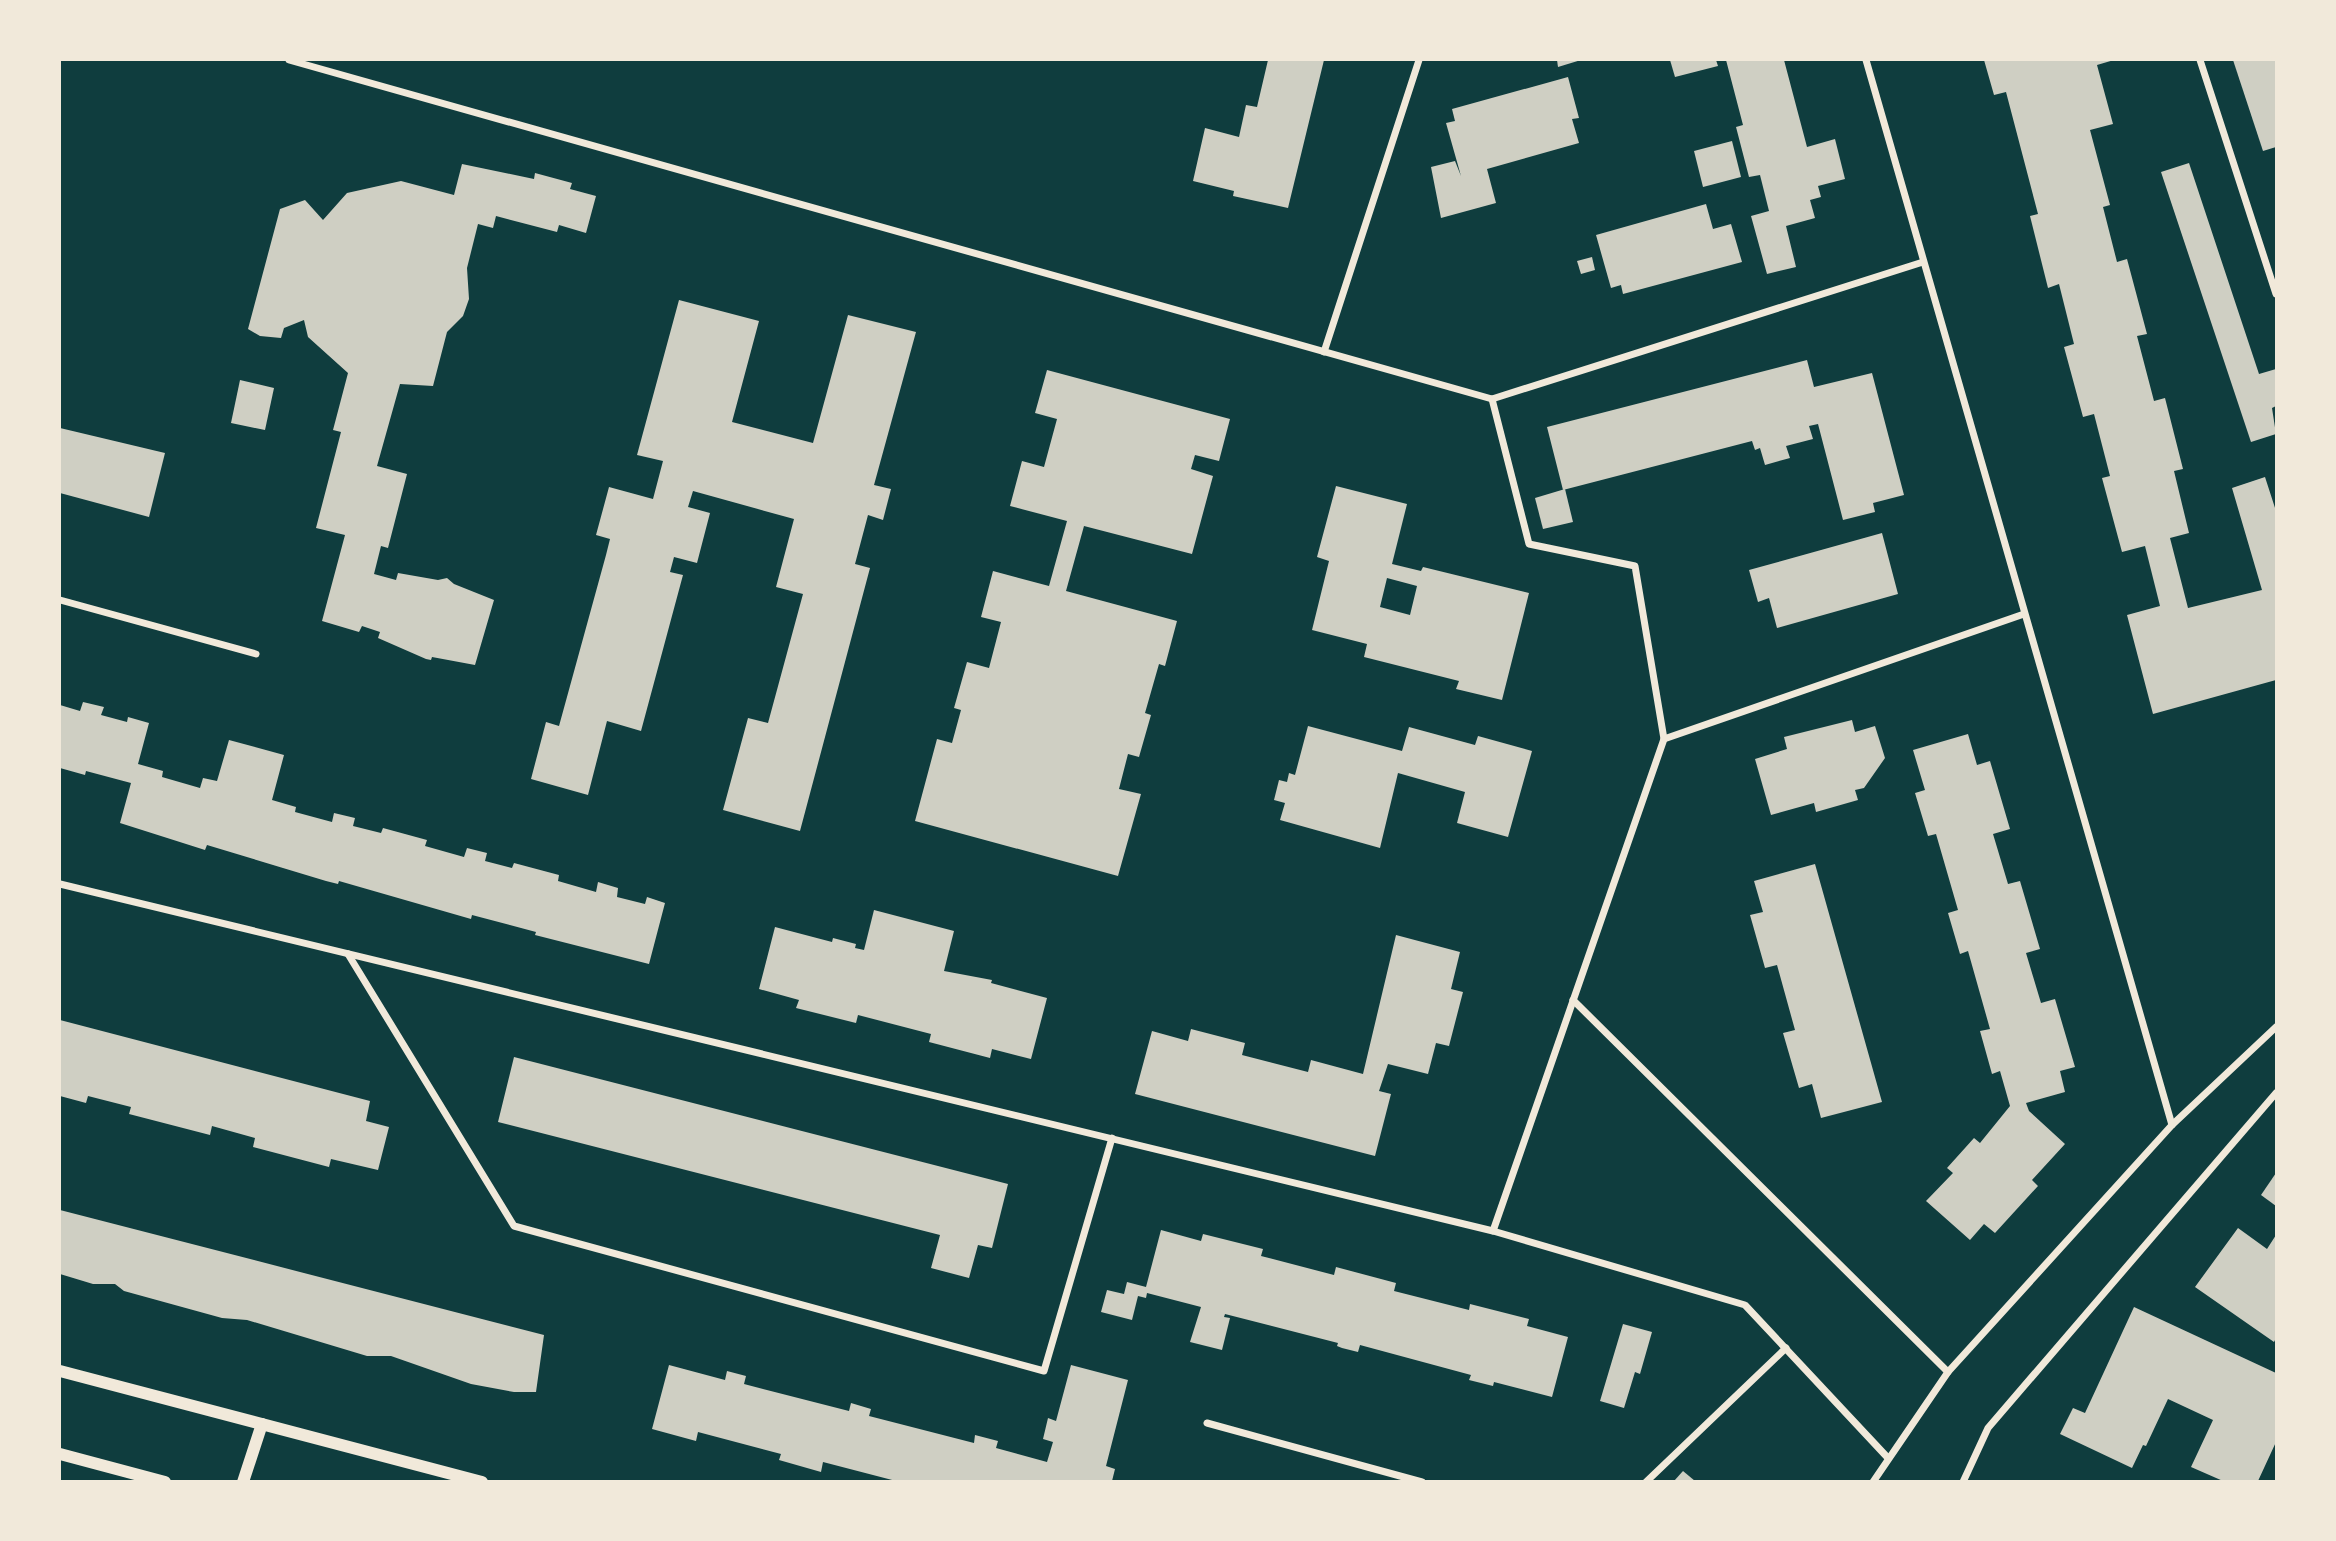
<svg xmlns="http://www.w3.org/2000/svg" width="2336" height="1541" font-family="'Archivo Narrow',sans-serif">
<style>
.building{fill:#cfcfc3;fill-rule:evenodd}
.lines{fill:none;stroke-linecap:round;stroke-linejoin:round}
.minor{stroke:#f1e9da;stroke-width:7}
.tertiary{stroke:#f1e9da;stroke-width:12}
</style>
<rect width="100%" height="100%" fill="#0f3d3e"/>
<!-- building -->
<g class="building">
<path d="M1268,60h56l-36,148 -55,-12 1,-5 -41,-10 12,-53 34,9 7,-32 11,2z"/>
<path d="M1557,60h24l-23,7z"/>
<path d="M1670,60h46l2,6 -43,11z"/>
<path d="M1726,60h58l23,87 28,-8 10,40 -27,7 3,11 -11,3 5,18 -29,8 10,41 -29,7 -16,-58 18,-5 -9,-36 -11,2 -13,-50 7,-2z"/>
<path d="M1984,60h130l-17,5 16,59 -23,6 20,75 -7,2 14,55 10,-3 20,75 -10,2 17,65 11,-3 18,71 -9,2 15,62 -19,5 18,70 74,-18 -30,-102 33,-11 11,34v169l-123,34 -26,-99 33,-9 -15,-60 -23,6 -20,-74 8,-2 -16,-62 -11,3 -19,-70 10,-3 -15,-60 -11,4 -18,-72 8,-2 -32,-122 -12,3z"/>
<path d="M2233,60h43v87l-13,4z"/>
<path d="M1568,77l11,41 -7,1 7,24 -92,26 9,34 -55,15 -10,-51 24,-6 6,15 -15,-53 9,-2 -3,-12z"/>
<path d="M1732,141l9,36 -38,10 -9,-36z"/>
<path d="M2189,163l70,211 17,-5v37l-4,2 4,26 -25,8 -90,-270z"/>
<path d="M462,164l72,15 1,-6 37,10 -2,6 26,7 -10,37 -27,-8 -2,7 -61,-16 -3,12 -15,-4 -11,44 2,31 -6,17 -16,16 -14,54 -33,-2 -23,82 30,8 -19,74 -7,-2 -7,28 22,6 2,-7 40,7 9,-2 7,6 40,16 -19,65 -43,-8 -1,3 -5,-1 -48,-21 2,-6 -18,-6 -3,6 -37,-11 23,-86 -29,-7 25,-96 -8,-2 15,-57 -40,-36 -4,-17 -20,8 -3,10 -21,-2 -12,-7 32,-120 25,-9 18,20 24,-27 54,-12 53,14z"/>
<path d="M1706,204l7,25 18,-5 11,38 -119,32 -2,-9 -10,3 -15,-53z"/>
<path d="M1592,257l3,13 -14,4 -4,-13z"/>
<path d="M679,300l80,21 -27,101 81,21 35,-128 68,17 -42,153 17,4 -8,31 -15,-5 -13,49 15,4 -70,263 -77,-21 25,-92 20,5 35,-129 -27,-7 18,-68 -101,-28 -5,16 22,6 -13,50 -23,-6 -4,15 13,3 -42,156 -34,-10 -19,74 -57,-16 15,-57 13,4 47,-171 4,-16 -14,-4 13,-48 44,12 10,-38 -26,-6z"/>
<path d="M1807,360l7,27 58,-14 32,122 -31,8 2,9 -32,8 -25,-96 -9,2 4,13 -27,7 4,12 -25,7 -5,-17 -5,2 -3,-9 -189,49 -16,-63z"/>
<path d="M1047,370l183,49 -11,42 -24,-6 -4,14 22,7 -21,78 -108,-28 -18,65 111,30 -12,45 -6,-2 -14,49 6,2 -12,42 -11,-3 -9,35 22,5 -23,82 -203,-55 22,-82 15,4 9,-33 -7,-2 13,-46 22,6 12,-46 -20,-5 12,-46 56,15 18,-65 -57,-15 12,-45 22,6 13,-48 -22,-6z"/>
<path d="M240,380l34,8 -9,42 -34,-7z"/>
<path d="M60,428l105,25 -16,64 -89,-24z"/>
<path d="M1336,486l71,18 -15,60 29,7 2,-4 106,26 -27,107 -46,-11 3,-8 -95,-24 3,-13 -55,-14 17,-69 -12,-4zM1387,578l30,8 -7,29 -30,-8z"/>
<path d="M1565,489l8,33 -30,7 -8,-31z"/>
<path d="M1882,533l16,61 -121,34 -8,-30 -11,4 -9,-32z"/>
<path d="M83,702l21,5 -3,8 26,7 1,-5 21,6 -11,41 25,7 -1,6 38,11 3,-10 14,3 12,-41 55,15 -12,45 24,7 -1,5 37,10 2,-9 21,5 -2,8 28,7 2,-5 44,12 -2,6 39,11 3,-9 20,5 -2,8 27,7 2,-5 45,12 -1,6 38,11 2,-10 20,6 -1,9 28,7 2,-7 18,6 -16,61 -114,-29 1,-3 -64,-17 -1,4 -132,-38 -1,3 -12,-3 -119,-36 -2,5 -85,-27 11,-40 -45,-12 -1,4 -25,-7v-63l20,6z"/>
<path d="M1852,720l3,12 20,-6 10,32 -21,30 -9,2 3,10 -42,12 -2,-9 -43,12 -16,-56 32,-10 -3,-12z"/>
<path d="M1308,726l94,25 7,-24 66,18 3,-9 54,15 -24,86 -51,-14 8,-31 -67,-19 -18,75 -100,-28 5,-17 -11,-3 5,-20 8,2 2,-9 6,2z"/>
<path d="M1968,734l9,31 13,-4 20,68 -17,5 15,50 12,-3 20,68 -14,4 15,50 14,-4 20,68 -15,4 5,21 -39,11 3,8 36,33 -33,36 6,6 -43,47 -11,-9 -14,16 -44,-39 27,-28 -6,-5 27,-30 6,5 30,-37 -10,-35 -8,3 -12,-43 10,-2 -22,-78 -8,3 -12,-41 10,-3 -22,-76 -8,2 -13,-43 10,-3 -12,-40z"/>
<path d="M1815,864l67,238 -61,16 -9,-34 -13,4 -16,-55 12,-3 -18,-65 -12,3 -15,-53 13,-3 -9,-31z"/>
<path d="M874,910l80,21 -10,40 48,9 -1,3 56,15 -16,61 -39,-10 -2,9 -61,-16 2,-8 -73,-19 -2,8 -60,-15 3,-8 -40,-11 16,-62 57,15 1,-4 23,6 -1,4 9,2z"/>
<path d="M1396,935l64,17 -9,37 12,3 -14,54 -13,-3 -8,31 -40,-10 -9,27 12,3 -16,62 -240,-62 17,-63 36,10 3,-12 54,14 -3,12 66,17 3,-12 52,14z"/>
<path d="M60,1020l310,81 -4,20 23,6 -11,43 -47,-11 -2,8 -76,-20 2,-9 -43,-12 -2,9 -81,-21 2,-7 -43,-11 -2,7 -26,-7z"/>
<path d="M514,1057l494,127 -16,64 -14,-3 -9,33 -38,-10 9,-33 -442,-113z"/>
<path d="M2276,1173v33l-15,-11z"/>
<path d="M60,1210l484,125 -8,57h-22l-43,-8 -80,-28h-24l-120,-36 -25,-2 -98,-27 -9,-7h-22l-33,-10z"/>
<path d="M2238,1228l29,21 9,-14v103l-2,4 -79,-55z"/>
<path d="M1161,1230l40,11 2,-7 60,15 -2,7 73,19 2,-8 60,16 -2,8 75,19 1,-6 59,15 -2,7 41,11 -16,60 -58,-15 -1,4 -24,-6 2,-5 -111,-30 -2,7 -16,-4 -5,-2 1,-3 -113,-29 -1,3 6,1 -8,32 -32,-8 11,-35 -54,-14 -1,5 -8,-2 -6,24 -31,-8 6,-22 17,4 3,-12 19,5z"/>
<path d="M2134,1307l142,66v69l-18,39h-35l-32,-14 22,-47 -45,-21 -22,47 -3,-1 -11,23 -72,-34 13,-26 12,5z"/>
<path d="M1623,1324l29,8 -12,42 -5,-2 -11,36 -24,-7z"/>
<path d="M669,1365l56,15 2,-9 19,5 -2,8 105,27 2,-8 20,6 -2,7 105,27 1,-8 23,6 -2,7 51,14 6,-20 -10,-3 5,-21 8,3 15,-56 57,15 -22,86 9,3 -3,12h-216l-73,-19 -2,10 -42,-12 2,-6 -83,-22 -2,9 -44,-12z"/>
<path d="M1683,1471l12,10h-21z"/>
</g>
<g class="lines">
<!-- minor -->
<g class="minor">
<path d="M289,60l1203,339 431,-137"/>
<path d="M1866,60l306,1065"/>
<path d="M2200,60l76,234"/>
<path d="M1324,352l95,-292"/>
<path d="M1492,399l37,145 106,22 29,173"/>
<path d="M60,600l196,54"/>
<path d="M60,884l1433,347 252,74 143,153"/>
<path d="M348,954l166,272 530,145 68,-233"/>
<path d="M1573,1000l375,372"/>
<path d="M1493,1231l171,-492 360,-125"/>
<path d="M1207,1423l215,59"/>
<path d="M1646,1482l140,-134"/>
<path d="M1873,1482l75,-110 224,-247 104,-98"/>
<path d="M1963,1482l25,-54 288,-335"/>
</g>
<!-- tertiary -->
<g class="tertiary">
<path d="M60,1371l422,111"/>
<path d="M60,1454l105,28"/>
<path d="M243,1482l19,-58"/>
</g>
</g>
<!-- border -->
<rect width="2336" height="1541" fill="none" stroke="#f1e9da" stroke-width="122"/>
</svg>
